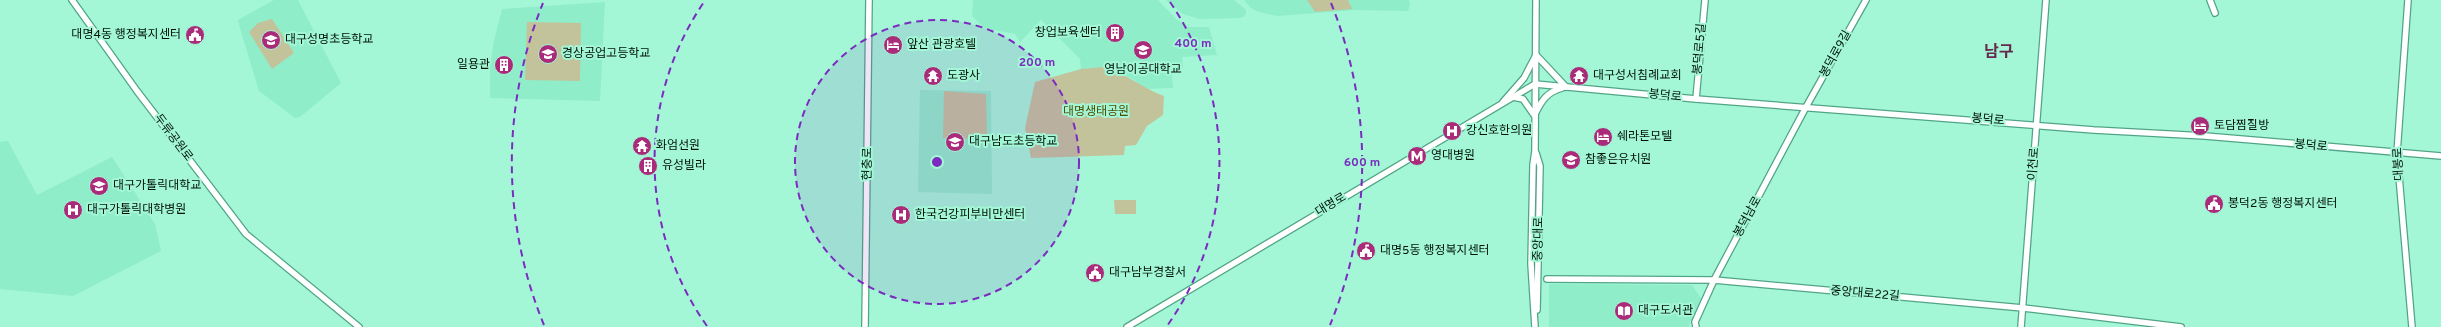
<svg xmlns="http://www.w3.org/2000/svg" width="2441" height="327" font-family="Overpass,'Noto Sans KR',sans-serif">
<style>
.built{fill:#8fedc9}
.green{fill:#c3c39b}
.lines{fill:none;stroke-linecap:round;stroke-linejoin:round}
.secondary-casing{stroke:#51a587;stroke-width:8}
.secondary{stroke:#fff;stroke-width:5.5}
.ring{fill:none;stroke:#7b2cbf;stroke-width:2;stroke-dasharray:7 5}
.labels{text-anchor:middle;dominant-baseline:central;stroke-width:4;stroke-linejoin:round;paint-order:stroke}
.poi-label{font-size:12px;fill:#00130b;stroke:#a3f7d6;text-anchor:start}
.street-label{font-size:12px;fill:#00130b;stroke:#a3f7d6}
.park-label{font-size:12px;fill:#504e00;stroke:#a3f7d6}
.district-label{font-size:16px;font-weight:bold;fill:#66284b;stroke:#a3f7d6}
.centre{fill:#7b2cbf;stroke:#a3f7d6;stroke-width:2}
.ring-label{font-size:12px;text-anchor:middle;font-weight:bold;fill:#7b2cbf;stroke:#a3f7d6;stroke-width:4;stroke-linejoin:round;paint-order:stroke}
</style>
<rect width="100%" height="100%" fill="#a3f7d6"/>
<!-- built -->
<g class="built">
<path d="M274,0h24l43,83 -41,34 -5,1 -36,-27 -20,-66 -1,-5z"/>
<path d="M973,0h185l19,20 12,7h20l8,28 -35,2 1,10h-12l2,21 -28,1 -12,-10 -30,-12 -22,2 -1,-10 -39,-39 -21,22 -5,-8 -31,-6 -12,-12z"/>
<path d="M1166,0h68l12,10v3l-1,3 -5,2 -41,1 -16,-5z"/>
<path d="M1244,0h165l1,5 -2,6 -52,-1 -79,6 -18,-4 -8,-4z"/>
<path d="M605,2l-5,99 -110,-3v-32l4,-25 8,-32z"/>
<path d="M920,90l71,1 1,103 -74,-2z"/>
<path d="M8,141l29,54 75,-38 43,67 6,27 -88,45 -73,-7v-147z"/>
<path d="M1549,284l143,1 10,15 -8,19 -4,2 -1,6h-140z"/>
</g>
<!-- green -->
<g class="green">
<path d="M1307,0h41l4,9 -37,3z"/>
<path d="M272,19l22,34 -22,16 -23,-37 9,-9z"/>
<path d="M527,22l54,1 -1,58 -55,-1z"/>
<path d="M1103,67c23,6 39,21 61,29l-1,19 -16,11 -11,19 -11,1 -1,9 -93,3 -6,-30 10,-46 46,-13z"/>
<path d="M944,91l42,3 1,45 -44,-1z"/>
<path d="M1114,200h22v14h-21z"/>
</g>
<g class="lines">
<!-- secondary casing -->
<g class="secondary-casing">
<g id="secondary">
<path d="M72,0l65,91 109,143 113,93"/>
<path d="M2210,0l5,13"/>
<path d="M2408,0l-11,153 15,174"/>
<path d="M1535,84l161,15 398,31 111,6 236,20"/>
<path d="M1513,97l10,2 11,16"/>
<path d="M1696,99l9,-99"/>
<path d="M1503,102l21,-24 12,-23 30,32"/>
<path d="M1535,114c7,-14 12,-22 27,-26"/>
<path d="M1536,153l4,13 -3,144"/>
<path d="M1547,279l167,1 309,28 158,19"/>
<path d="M865,327l4,-327"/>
<path d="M1127,327l408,-243"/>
<path d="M1535,327l-4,-63 2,-99 2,-14 1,-151"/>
<path d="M1696,327l-1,-5 19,-42 92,-173 60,-107"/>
<path d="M2021,327l25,-327"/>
</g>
</g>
<!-- secondary -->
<use href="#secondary" class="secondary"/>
</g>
<!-- distance rings -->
<circle cx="937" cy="162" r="142" fill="#7b2cbf" fill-opacity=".12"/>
<g class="ring">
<circle cx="937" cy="162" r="142"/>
<path d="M707 326A283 283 0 0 1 704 2M1170 2A283 283 0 0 1 1167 326"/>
<path d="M544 325A425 425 0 0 1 543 3M1331 3A425 425 0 0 1 1330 325"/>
</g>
<!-- icons -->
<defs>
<g id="building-disc" transform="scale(1)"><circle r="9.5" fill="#aa2b79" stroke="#a3f7d6"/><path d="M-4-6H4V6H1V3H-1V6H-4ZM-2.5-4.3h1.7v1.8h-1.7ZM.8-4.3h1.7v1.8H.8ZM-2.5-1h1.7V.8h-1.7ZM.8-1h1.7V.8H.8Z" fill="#fff"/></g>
<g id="civic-disc" transform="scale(1)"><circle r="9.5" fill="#aa2b79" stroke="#a3f7d6"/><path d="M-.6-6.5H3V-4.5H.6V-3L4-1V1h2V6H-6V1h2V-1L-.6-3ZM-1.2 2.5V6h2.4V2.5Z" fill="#fff"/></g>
<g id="school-disc" transform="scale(1)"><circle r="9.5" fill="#aa2b79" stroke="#a3f7d6"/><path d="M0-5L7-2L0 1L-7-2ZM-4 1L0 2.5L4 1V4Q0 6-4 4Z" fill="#fff"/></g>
<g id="hotel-disc" transform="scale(1)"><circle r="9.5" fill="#aa2b79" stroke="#a3f7d6"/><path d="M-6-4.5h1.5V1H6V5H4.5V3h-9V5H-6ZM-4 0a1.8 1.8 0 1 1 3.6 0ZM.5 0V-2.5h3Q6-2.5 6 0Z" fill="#fff"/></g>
<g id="university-disc" transform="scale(1)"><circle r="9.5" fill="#aa2b79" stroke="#a3f7d6"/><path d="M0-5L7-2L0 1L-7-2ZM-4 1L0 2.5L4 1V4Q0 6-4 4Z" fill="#fff"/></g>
<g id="temple-disc" transform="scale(1)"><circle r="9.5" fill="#aa2b79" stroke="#a3f7d6"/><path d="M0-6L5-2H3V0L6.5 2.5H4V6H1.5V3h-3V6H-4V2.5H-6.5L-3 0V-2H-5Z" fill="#fff"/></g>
<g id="hospital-disc" transform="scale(1)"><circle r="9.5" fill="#aa2b79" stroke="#a3f7d6"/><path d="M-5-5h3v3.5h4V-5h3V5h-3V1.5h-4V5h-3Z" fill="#fff"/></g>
<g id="metro-disc" transform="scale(1)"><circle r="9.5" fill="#aa2b79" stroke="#a3f7d6"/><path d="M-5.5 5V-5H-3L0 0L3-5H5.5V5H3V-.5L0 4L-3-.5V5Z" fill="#fff"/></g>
<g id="library-disc" transform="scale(1)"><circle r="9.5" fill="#aa2b79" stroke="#a3f7d6"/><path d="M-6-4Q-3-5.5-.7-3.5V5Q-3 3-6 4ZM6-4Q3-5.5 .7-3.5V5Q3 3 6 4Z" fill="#fff"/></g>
</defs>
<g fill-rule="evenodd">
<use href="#building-disc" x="1115" y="33"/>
<use href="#civic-disc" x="195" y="35"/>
<use href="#school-disc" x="271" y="40"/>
<use href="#hotel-disc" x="893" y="45"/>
<use href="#university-disc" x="1143" y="50"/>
<use href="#school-disc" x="548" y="54"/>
<use href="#building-disc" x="504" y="65"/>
<use href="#temple-disc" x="933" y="76"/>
<use href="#temple-disc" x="1579" y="76"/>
<use href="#hotel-disc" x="2200" y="126"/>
<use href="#hospital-disc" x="1452" y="131"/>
<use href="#hotel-disc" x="1603" y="137"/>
<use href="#school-disc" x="955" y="142"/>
<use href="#temple-disc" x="642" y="146"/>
<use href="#metro-disc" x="1417" y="156"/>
<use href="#school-disc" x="1571" y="160"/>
<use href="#building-disc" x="648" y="166"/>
<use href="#university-disc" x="99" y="186"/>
<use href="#civic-disc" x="2214" y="204"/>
<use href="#hospital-disc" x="73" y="210"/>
<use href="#hospital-disc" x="901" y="215"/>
<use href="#civic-disc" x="1366" y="251"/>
<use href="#civic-disc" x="1095" y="273"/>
<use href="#library-disc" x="1624" y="311"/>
</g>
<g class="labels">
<!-- poi labels -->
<g class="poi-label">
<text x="1101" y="33" text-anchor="end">창업보육센터</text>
<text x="181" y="35" text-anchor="end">대명4동 행정복지센터</text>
<text x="285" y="40">대구성명초등학교</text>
<text x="907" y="45">앞산 관광호텔</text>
<text x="562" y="54">경상공업고등학교</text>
<text x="490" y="65" text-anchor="end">일용관</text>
<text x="1143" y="70" text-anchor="middle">영남이공대학교</text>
<text x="947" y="76">도광사</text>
<text x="1593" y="76">대구성서침례교회</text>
<text x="2214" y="126">토담찜질방</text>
<text x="1466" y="131">강신호한의원</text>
<text x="1617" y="137">쉐라톤모텔</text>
<text x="969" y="142">대구남도초등학교</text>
<text x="656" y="146">화엄선원</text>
<text x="1431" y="156">영대병원</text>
<text x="1585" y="160">참좋은유치원</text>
<text x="662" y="166">유성빌라</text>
<text x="113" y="186">대구가톨릭대학교</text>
<text x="2228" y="204">봉덕2동 행정복지센터</text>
<text x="87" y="210">대구가톨릭대학병원</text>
<text x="915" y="215">한국건강피부비만센터</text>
<text x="1380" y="251">대명5동 행정복지센터</text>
<text x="1109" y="273">대구남부경찰서</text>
<text x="1638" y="311">대구도서관</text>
</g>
<!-- street labels -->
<g class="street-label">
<text transform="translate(1700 49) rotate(-85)">봉덕로5길</text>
<text transform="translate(1836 54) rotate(-61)">봉덕로9길</text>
<text transform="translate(1665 96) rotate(6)">봉덕로</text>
<text transform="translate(1988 120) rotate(5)">봉덕로</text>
<text transform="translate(173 138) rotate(53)">두류공원로</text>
<text transform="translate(2311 146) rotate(5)">봉덕로</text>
<text transform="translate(868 164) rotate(-89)">현충로</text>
<text transform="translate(2034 164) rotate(-86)">이천로</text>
<text transform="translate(2399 164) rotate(-93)">대봉로</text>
<text transform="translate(1331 205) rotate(-31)">대명로</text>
<text transform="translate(1748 217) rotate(-61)">봉덕남로</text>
<text transform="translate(1539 239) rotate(-89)">중앙대로</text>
<text transform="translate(1865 294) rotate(5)">중앙대로22길</text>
</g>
<!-- park labels -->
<g class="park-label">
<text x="1096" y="112">대명생태공원</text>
</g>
<!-- district labels -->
<g class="district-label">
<text x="1999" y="53">남구</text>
</g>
</g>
<circle cx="937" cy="162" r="6" class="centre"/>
<g class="ring-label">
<text x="1193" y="47">400 m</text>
<text x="1037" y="66">200 m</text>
<text x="1362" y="166">600 m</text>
</g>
</svg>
